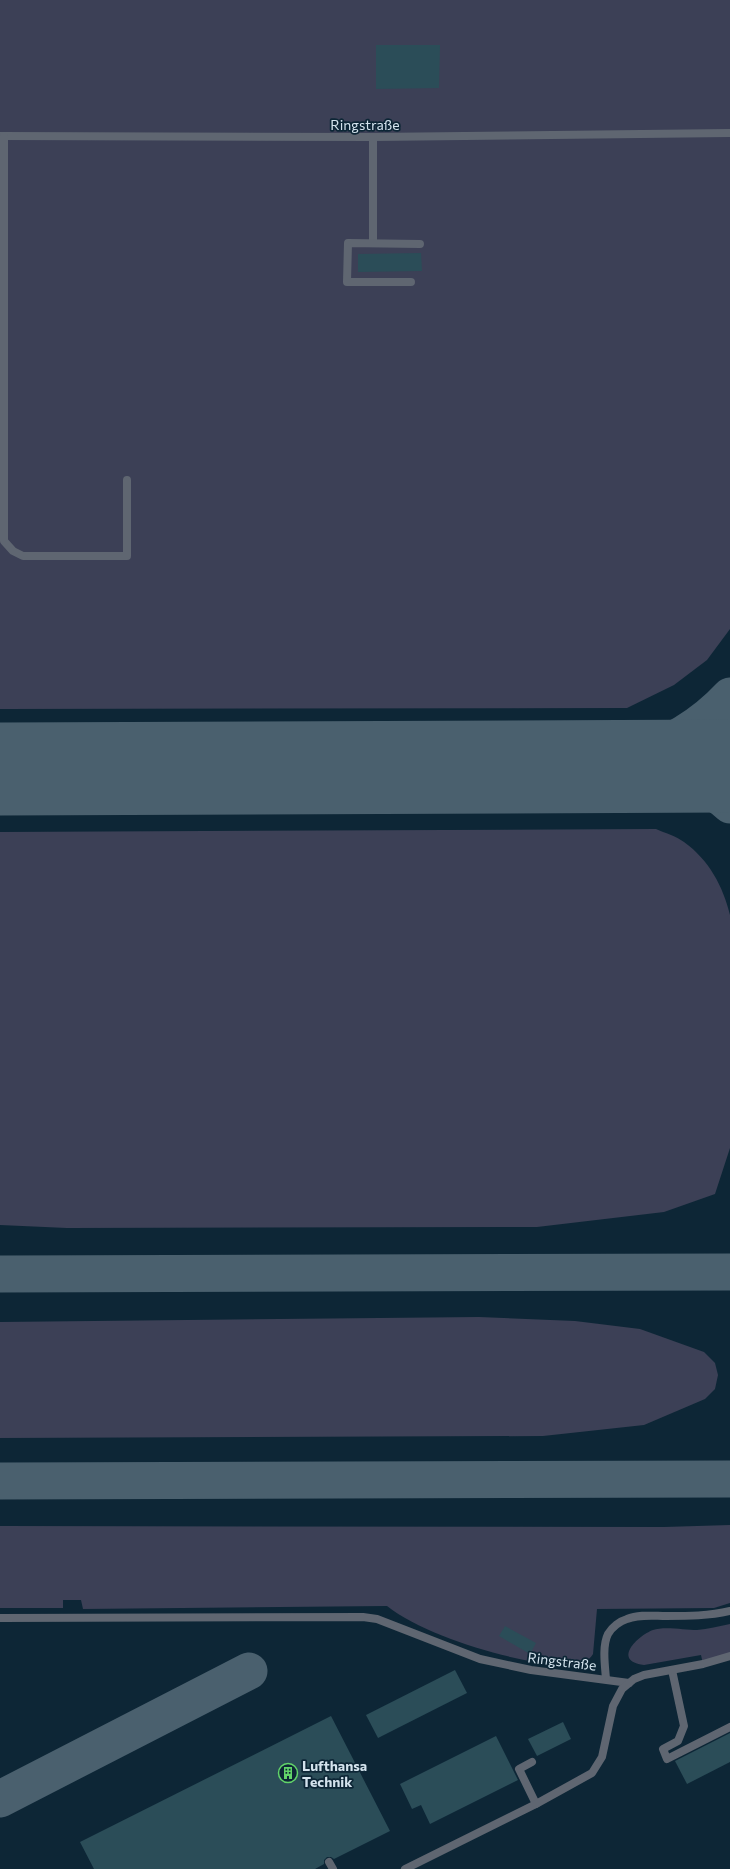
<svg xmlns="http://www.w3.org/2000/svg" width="730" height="1869" font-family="Commissioner,sans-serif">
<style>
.green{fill:#3c4056}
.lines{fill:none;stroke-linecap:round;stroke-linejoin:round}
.taxiway{stroke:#4a606e;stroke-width:37}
.runway{stroke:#4a606e;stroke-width:93}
.building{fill:#2b4d58}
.lane{stroke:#5f6671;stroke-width:8}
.labels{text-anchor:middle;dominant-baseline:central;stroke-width:3.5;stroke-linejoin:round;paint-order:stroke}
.street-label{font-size:14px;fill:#d4e3ed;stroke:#0d2636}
.poi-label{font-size:14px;font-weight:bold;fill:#d4e3ed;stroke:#0d2636;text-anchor:start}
</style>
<rect width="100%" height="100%" fill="#0d2636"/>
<!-- green -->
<g class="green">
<path d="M0,0h730v629l-23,31 -33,25 -47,23 -627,1z"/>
<path d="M656,829c9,4 20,7 28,13 25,18 39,44 46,73v233l-15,46 -51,18 -127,15 -470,1 -67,-3v-393z"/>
<path d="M479,1317l96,4 65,8 64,23 11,11 3,12 -3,14 -10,10 -61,26 -101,11 -543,2v-116z"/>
<path d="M730,1525v78l-16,5 -117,1 -4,45c-3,5 -10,11 -16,12 -6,1 -13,-1 -19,-1 -48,-4 -133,-29 -171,-59l-304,3 -2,-9h-18v8h-63v-82l664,1z"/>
<path d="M730,1624v32l-27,8 -2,-9 -57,10c-32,-4 -7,-29 9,-35 11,-4 32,0 44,0 11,-1 22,-4 33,-6z"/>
</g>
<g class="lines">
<!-- taxiway -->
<g class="taxiway">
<path d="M629,757c39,-11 73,-31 101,-61"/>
<path d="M458,765l272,-1"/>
<path d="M663,772c24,5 48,16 67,33"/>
<path d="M0,1274l730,-2"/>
<path d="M0,1481l730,-2"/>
<path d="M0,1799l249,-128"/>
</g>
<!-- runway -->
<path class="runway" d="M0,769l730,-3"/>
</g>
<!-- building -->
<g class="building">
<path d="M376,45h64l-1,43 -63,1z"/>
<path d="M421,253l1,18 -64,1v-18z"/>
<path d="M505,1626l31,17 -6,11 -31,-18z"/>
<path d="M455,1670l12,23 -89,45 -12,-23z"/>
<path d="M331,1716l59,115 -56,28 -3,-2h-4l-3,3v4l-9,5h-221l-14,-27z"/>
<path d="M563,1722l8,17 -34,17 -9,-17z"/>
<path d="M730,1733v29l-43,22 -12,-23z"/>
<path d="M496,1736l22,44 -88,44 -9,-19 -9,4 -12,-25z"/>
</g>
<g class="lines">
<!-- lane -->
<g class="lane">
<path d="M0,136l373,1 357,-4"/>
<path d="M4,136v405l9,10 10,5h104v-76"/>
<path d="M373,243v-106"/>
<path d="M411,282h-64l1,-39 72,1"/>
<path d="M0,1618l363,-1 14,2 103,40 51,11 98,13"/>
<path d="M672,1670l12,56 -6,15 -15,8 4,10 63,-32"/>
<path d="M606,1679c-1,-13 -4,-33 2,-45 4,-7 12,-13 19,-15 12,-5 27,-3 39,-3 22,0 43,0 64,-5"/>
<path d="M532,1762l-13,7 17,35"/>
<path d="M329,1862l4,7"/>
<path d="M405,1869l131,-65 56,-31 10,-16 11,-51 9,-17 12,-10 10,-4 59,-11 27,-8"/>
</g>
</g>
<!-- icons -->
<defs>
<g id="building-ring" transform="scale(1)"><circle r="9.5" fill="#0d2636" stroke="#62d469" stroke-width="1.5"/><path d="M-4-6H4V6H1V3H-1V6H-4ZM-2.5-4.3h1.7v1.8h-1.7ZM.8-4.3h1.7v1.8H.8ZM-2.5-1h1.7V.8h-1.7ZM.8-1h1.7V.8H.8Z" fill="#62d469"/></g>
</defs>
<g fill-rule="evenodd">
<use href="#building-ring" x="288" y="1773"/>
</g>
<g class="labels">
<!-- street labels -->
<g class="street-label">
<text x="365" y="124">Ringstraße</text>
<text transform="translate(562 1661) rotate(7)">Ringstraße</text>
</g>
<!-- poi labels -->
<g class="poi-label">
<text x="302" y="1765">Lufthansa<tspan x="302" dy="16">Technik</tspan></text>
</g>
</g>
</svg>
